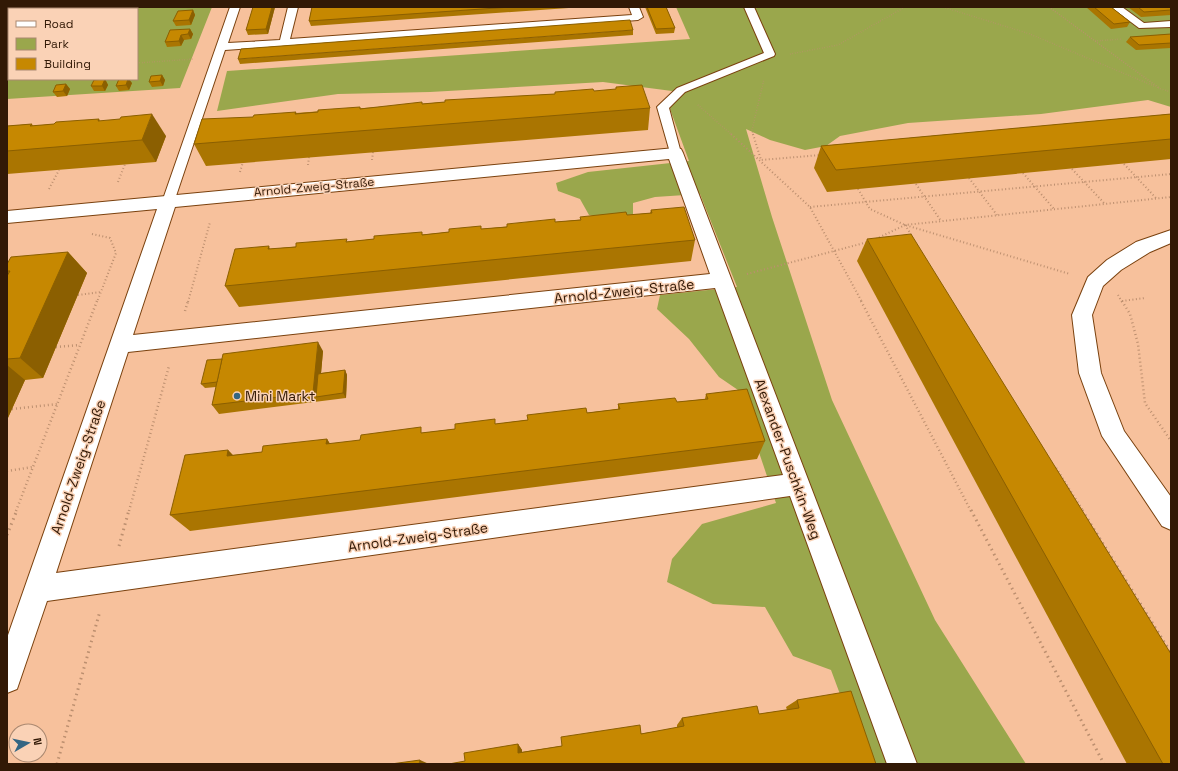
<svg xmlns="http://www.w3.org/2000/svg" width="1178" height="771" font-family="'Space Grotesk',sans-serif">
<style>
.green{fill:#9aa74c;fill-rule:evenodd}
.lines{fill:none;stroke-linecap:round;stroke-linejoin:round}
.lane-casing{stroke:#7a410e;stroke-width:2}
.street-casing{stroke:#7a410e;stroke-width:2}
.path-far3{stroke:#bc8f6f;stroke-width:1.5;stroke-dasharray:0.5 2;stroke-linecap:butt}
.path-far2{stroke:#bc8f6f;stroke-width:2;stroke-dasharray:1 2.5;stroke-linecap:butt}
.path-far1{stroke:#bc8f6f;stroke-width:2.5;stroke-dasharray:1 3;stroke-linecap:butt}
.path{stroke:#bc8f6f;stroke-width:3;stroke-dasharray:1.5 4;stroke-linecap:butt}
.lane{fill:#fff;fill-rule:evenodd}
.street{fill:#fff;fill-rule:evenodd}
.wall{fill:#aa7501}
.shaded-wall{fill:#8b5f01}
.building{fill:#c68801;stroke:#8b5f01}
.poi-dot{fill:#346683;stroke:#fad2b6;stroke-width:1.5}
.labels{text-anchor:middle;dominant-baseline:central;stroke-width:3;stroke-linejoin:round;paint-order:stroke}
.far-street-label{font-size:12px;fill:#321906;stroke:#fad2b6}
.street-label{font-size:14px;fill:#321906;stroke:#fad2b6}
.poi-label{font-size:14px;fill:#321906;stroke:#fad2b6;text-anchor:start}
</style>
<rect width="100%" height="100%" fill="#f7c19c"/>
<!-- green -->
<g class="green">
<path d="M7,7h205l-32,81 -173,11zM9,9h128v70h-128z"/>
<path d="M676,7h495v100l-23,-7 -107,14 -133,9 -68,13 -14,10 -21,4 -35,-10 -24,-11 26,88 60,183 103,220 91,144h-160l-35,-94 -38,-14 -28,-49 -52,-3 -46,-22 5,-23 30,-35 74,-21 -38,-113 -19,-13 -30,-38 -32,-30 3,-14 77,-8 -37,-93 -45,3 -22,6v11l-24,5 -20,-4 -9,-16 -22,-8 -2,-8 32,-11 101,-11 -19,-52 2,-18 -69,-9 -173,10 -92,2 -121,17 10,-40 463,-32z"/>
</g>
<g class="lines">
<!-- lane casing -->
<g class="lane-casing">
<g id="lane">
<path d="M230,7h10l-12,36 52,-3 8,-33h10l-8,32 342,-24 -3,-8h10l4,10 -5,3 -413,30 -51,152 -1,3h-10l-1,-3z"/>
<path d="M744,7h10l21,47 -1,2 -89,36 -16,16 12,45 -6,4 -4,-1 -14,-49 2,-2 18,-17 87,-35z"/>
<path d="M1111,7h11l22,16 27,-2v6l-32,1z"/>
</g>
</g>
<!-- street casing -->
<g class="street-casing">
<g id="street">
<path d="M675,148l6,1 2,4 234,611h-30l-97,-268 -743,105 -30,88 -10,4v-55l150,-429 -150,14v-12zM669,159l41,115 -577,61 42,-128zM715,288l68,187 -727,98 72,-221z"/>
<path d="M1171,230v13l-21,9 -29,18 -18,16 -11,29 9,58 23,58 47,66v33l-9,-4 -60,-90 -23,-63 -7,-58 16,-38 19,-17 29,-18z"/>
</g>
</g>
<!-- path-far3 -->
<g class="path-far3">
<path d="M943,7l87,27 124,52"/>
<path d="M1049,7l110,81 -109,-80"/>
<path d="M99,9l31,-2"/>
<path d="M7,15h2"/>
<path d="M1095,41l27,-2"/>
<path d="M790,54l48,-9 67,-38"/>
<path d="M137,63l57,-4"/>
<path d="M7,73h2"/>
<path d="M1158,88l13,4"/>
<path d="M698,105l34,30"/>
<path d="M753,135l-1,-5 12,-51"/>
</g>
<!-- path-far2 -->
<g class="path-far2">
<path d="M731,134l79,73 52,95"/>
<path d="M753,134l8,26 60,-5"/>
<path d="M372,160l1,-8"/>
<path d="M1124,164l32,34"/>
<path d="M308,165l1,-8"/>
<path d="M1072,169l33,35"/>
<path d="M240,172l3,-10"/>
<path d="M1023,173l31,36"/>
<path d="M969,178l28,37"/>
<path d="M118,182l7,-18"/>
<path d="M916,184l25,37"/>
<path d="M49,189l10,-19"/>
<path d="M858,189l12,20 35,16 165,49"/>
<path d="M810,207l361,-33"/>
<path d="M905,225l7,11"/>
<path d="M92,234l18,4 6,15 -19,49"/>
<path d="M876,239l29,-14 266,-28"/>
<path d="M747,274l121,-32"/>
<path d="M78,295l23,-3"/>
<path d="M1118,295l4,7"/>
<path d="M1122,301l23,-3"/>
<path d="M188,302l22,-80"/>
</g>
<!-- path-far1 -->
<g class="path-far1">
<path d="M861,301l110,210"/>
<path d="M1122,301l8,13 8,30 7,59 26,38"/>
<path d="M185,311l3,-10"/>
<path d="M56,347l24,-2"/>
<path d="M12,409l46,-5"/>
<path d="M1056,468l27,43"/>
<path d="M7,471l26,-4"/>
<path d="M16,511l81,-210"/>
<path d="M129,511l40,-145"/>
</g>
<!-- path -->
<g class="path">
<path d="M971,510l133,254"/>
<path d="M1082,510l89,143"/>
<path d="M7,535l10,-25"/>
<path d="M119,546l10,-36"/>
<path d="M57,764l43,-153"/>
</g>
<!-- lane -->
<use href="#lane" class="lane"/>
<!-- street -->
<use href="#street" class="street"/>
</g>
<!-- wall -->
<g class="wall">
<path d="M253,7h22l-7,27 -20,1 -2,-5z"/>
<path d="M312,7h271l-272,19 -2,-5z"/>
<path d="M645,7h21l9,21 -1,5 -18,1z"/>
<path d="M1086,7h25l19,15 -3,5 -16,2z"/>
<path d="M1128,7h43v8l-30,2z"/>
<path d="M193,10l2,5 -4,10 -15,1 -3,-5z"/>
<path d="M190,29l3,5 -2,5 -7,1 -3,6 -14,1 -2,-5z"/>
<path d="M633,30v5l-393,29 -2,-5z"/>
<path d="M1171,34v14l-35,2 -10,-8 4,-5z"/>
<path d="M162,75l3,5 -2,6 -11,1 -3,-5z"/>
<path d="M105,79l3,6 -3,6h-11l-3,-5z"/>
<path d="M132,83l-3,7 -10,1 -3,-5z"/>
<path d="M66,84l4,5 -3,7 -10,1 -4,-5z"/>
<path d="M594,91l56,17 -2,22 -442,36 -12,-22 102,-32v1z"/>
<path d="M1171,114v45l-344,33 -13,-24 7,-22z"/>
<path d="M99,119l1,2 66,15 -10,26 -149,12v-48l25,-2 1,2 21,-2z"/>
<path d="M651,210l44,30 -4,21 -452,46 -14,-21 44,-40 1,3 380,-36z"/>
<path d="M867,239l304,525h-44l-270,-503z"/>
<path d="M68,252l19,21 -44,105 -18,2 -18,40v-156z"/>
<path d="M323,351l-2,22 24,-3 2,5 -1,23 -127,16 -7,-9 4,-18 -11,1 -4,-4z"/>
<path d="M706,394l59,47 -8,18 -567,72 -20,-16 58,-65 5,5 29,-3 65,-13 3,5 288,-35v-5l59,-2 28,-3z"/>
<path d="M797,700l79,64 -411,-3 53,-17 4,6v2l155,-24v-3l5,-7 77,-4 28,-4 -1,-3z"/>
</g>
<!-- shaded-wall -->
<g class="shaded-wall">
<path d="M272,7h3l-7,27 -2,-5z"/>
<path d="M193,10l2,5 -4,10 -2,-5z"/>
<path d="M190,29l3,5 -2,5 -3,-5z"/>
<path d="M181,35l3,5 -3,6 -2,-5z"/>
<path d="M162,75l3,5 -2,6 -3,-5z"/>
<path d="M105,79l3,6 -3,6 -3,-5z"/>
<path d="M128,79h1l3,4 -3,7 -3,-5z"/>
<path d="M66,84l4,5 -3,7 -4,-5z"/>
<path d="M152,114l14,22 -10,26 -14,-22z"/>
<path d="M68,252l19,21 -44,105 -23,-20z"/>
<path d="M318,342l5,9 -4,45 -3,1 -3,-4z"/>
<path d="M7,365l18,15 -18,40z"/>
<path d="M345,370l2,5 -1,23 -3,-5z"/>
<path d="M327,439l11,18 -12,-13z"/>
<path d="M228,450l16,18 -17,-12z"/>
<path d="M518,744l4,6v8l-4,-5z"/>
<path d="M420,760l9,4h-10z"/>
</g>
<!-- building -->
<g class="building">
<path d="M253,7h19l-6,22 -20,1z"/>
<path d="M312,7h199l-202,14z"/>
<path d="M647,7h19l9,21 -19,1z"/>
<path d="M1094,7h17l19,15 -16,2z"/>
<path d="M1138,7h33v3l-27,2z"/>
<path d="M193,10l-4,10 -16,1 5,-10z"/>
<path d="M630,20l3,10 -395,29 3,-10z"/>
<path d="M190,29l-2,5 -7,1 -2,6 -14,1 5,-12z"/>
<path d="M1171,34v9l-32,2 -9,-8z"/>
<path d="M162,75l-2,6 -11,1 2,-6z"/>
<path d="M105,79l-3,7h-11l3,-6z"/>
<path d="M119,79h9l-2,6 -10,1z"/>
<path d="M66,84l-3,7 -10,1 3,-7z"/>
<path d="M642,85l8,23 -456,36 8,-25 51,-2 1,-2 42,-3 -1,2 23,-2v-2l42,-3v2l62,-7v2l23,-2v-2l110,-6v-2l38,-3 1,2 22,-2v-2z"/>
<path d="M152,114l-10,26 -135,11v-25l25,-2 -2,2 24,-2 2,-2 43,-3 -1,2 22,-2 1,-2z"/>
<path d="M1171,114v25l-335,31 -15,-24z"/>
<path d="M684,207l11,33 -470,46 10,-37 34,-3 -1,3 28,-2v-4l51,-4 -1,3 28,-3v-3l48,-4v3l27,-3v-3l32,-3v3l26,-2v-3l48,-5v3l26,-2 -1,-3 46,-5 1,3 25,-2 -1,-3z"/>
<path d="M911,234l260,420v110h-8l-296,-525z"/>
<path d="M68,252l-48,106 -13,1v-83l3,-5h-3v-7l4,-7z"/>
<path d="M318,342l-5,51 -101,12 11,-51z"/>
<path d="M222,359l-5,23 -16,2 6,-24z"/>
<path d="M345,370l-2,23 -27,4 2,-23z"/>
<path d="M747,389l18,52 -595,74 15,-60 43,-5 -1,6 35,-4 1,-6 64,-7 -1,5 34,-4 1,-5 60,-8v6l34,-4v-5l40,-5v5l33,-4 -1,-5 59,-7 1,5 33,-4 -2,-5 57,-6 2,4 31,-3 -2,-5z"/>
<path d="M851,691l25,73h-427l16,-3 -1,-8 54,-9v9l44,-7 -1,-9 79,-12 1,9 43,-8 -2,-8 75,-12 2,8 40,-6 -2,-8z"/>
<path d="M420,760l-1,4h-28z"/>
</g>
<!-- markers -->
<circle class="poi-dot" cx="237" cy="396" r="4"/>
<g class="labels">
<!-- far-street labels -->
<g class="far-street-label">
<text transform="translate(314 187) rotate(-5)">Arnold-Zweig-Straße</text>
</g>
<!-- street labels -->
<g class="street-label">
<text transform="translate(624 291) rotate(-6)">Arnold-Zweig-Straße</text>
<text transform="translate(788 459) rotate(70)">Alexander-Puschkin-Weg</text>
<text transform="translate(78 467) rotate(-71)">Arnold-Zweig-Straße</text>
<text transform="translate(418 537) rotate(-8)">Arnold-Zweig-Straße</text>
</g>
<!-- poi labels -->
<g class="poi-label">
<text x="245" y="396">Mini Markt</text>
</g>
</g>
<!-- border -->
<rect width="1178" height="771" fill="none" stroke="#321906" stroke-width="16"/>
<!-- legend -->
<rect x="8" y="8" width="130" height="72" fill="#fad2b6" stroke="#aa8870"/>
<rect x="16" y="21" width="20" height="6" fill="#ffffff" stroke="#aa8870"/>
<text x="44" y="28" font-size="12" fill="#321906">Road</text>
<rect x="16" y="38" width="20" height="12" fill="#9aa74c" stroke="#aa8870"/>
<text x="44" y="48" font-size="12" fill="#321906">Park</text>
<rect x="16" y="58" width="20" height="12" fill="#c68801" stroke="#aa8870"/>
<text x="44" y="68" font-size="12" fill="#321906">Building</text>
<!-- north arrow -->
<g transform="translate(28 743) rotate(81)"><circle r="19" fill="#fad2b6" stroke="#aa8870"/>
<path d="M0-3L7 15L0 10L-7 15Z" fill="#346683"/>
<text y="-6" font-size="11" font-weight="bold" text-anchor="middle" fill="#321906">N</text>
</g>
</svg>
